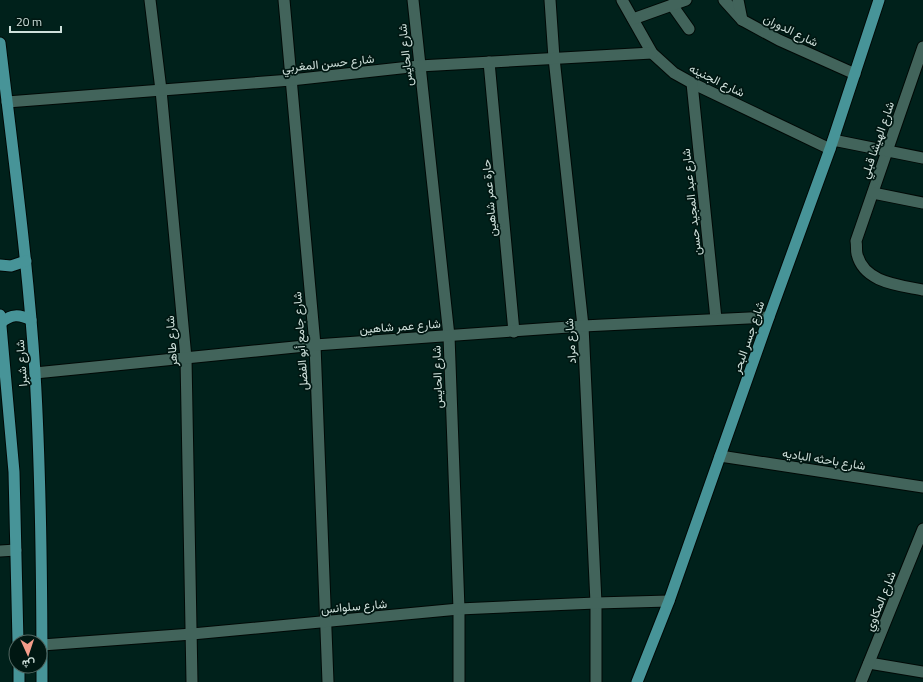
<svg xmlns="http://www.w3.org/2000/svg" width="923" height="682" font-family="'Titillium Web',Vazirmatn,sans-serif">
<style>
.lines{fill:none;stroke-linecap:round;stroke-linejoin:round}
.minor-casing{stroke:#000906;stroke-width:13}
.tertiary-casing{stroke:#000906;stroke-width:13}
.primary-casing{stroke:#000906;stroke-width:13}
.minor{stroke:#42645b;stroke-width:11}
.tertiary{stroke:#42645b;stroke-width:11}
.primary{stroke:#479498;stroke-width:11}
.labels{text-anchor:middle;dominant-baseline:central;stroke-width:3.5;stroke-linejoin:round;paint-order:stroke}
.street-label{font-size:12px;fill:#cee0db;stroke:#001712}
</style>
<rect width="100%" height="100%" fill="#00211b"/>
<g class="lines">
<!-- minor casing -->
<g class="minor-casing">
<g id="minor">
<path d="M150,0l11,90 25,268 6,324"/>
<path d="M284,0l31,345 13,337"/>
<path d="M413,0l36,336 10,273v73"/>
<path d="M550,0l4,58 29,268 13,277v79"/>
<path d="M622,0l30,53 22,20 18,10 138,66"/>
<path d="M724,0l18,20 37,20 76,34"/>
<path d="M738,0l4,20"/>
<path d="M672,5l17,24"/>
<path d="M633,19l53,-19"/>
<path d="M923,47l-67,194c1,5 0,9 1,13 7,29 42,31 66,36"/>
<path d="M489,62l25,270"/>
<path d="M692,83l24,236"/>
<path d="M7,102l284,-22 128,-14 233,-13"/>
<path d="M833,140l90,18"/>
<path d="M873,193l50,10"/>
<path d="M35,373l280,-28 268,-19 186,-9"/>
<path d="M0,551l16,-1"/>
<path d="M42,645l150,-11 267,-25 137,-6 73,-2"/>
<path d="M869,663l54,9"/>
<path d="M861,682l62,-153"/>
</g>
</g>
<!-- tertiary casing -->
<g class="tertiary-casing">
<path id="tertiary" d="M720,456l203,31"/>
</g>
<!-- primary casing -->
<g class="primary-casing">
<g id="primary">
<path d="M0,43c13,110 28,220 35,330 6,103 7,206 7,309"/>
<path d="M0,265l11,1 15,-5"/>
<path d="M0,315l14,157 4,170"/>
<path d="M1,323c10,-9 18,-9 30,-3"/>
<path d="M19,666v16"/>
<path d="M637,682l32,-81 100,-284 61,-168 49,-149"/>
</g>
</g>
<!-- minor -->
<use href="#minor" class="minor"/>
<!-- tertiary -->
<use href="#tertiary" class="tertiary"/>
<!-- primary -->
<use href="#primary" class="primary"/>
</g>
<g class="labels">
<!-- street labels -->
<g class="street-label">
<text transform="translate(791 30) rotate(26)">شارع الدوران</text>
<text transform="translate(405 55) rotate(-96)">شارع الحايس</text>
<text transform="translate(328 63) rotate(-6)">شارع حسن المغربي</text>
<text transform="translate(717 80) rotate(26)">شارع الجنينه</text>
<text transform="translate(877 140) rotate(-71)">شارع الهيشا قبلي</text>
<text transform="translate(489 198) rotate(-95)">حارة عمر شاهين</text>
<text transform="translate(691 202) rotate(-96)">شارع عبد المجيد حسن</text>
<text transform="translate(400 326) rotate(-4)">شارع عمر شاهين</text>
<text transform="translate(748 337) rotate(-71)">شارع جسر البحر</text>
<text transform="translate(171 341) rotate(-94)">شارع طاهر</text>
<text transform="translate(300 341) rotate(-94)">شارع جامع أبو الفضل</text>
<text transform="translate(570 341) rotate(-94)">شارع مراد</text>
<text transform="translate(21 363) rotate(-94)">شارع شبرا</text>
<text transform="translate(437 377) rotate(-92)">شارع الحايس</text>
<text transform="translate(824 459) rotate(9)">شارع باحثه الباديه</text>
<text transform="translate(880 601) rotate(-68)">شارع المكاوي</text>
<text transform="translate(354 606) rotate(-5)">شارع سلوانس</text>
</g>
</g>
<!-- north arrow -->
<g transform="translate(28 654) rotate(177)"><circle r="19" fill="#001712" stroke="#526762"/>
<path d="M0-3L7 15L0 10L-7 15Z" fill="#f49d8b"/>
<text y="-6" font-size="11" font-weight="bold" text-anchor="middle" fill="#cee0db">ش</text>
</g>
<!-- scale -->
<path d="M10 26v6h51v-6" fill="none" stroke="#cee0db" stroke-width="2"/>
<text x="16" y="26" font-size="12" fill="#cee0db" stroke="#001712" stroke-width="3" paint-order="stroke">20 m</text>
</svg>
